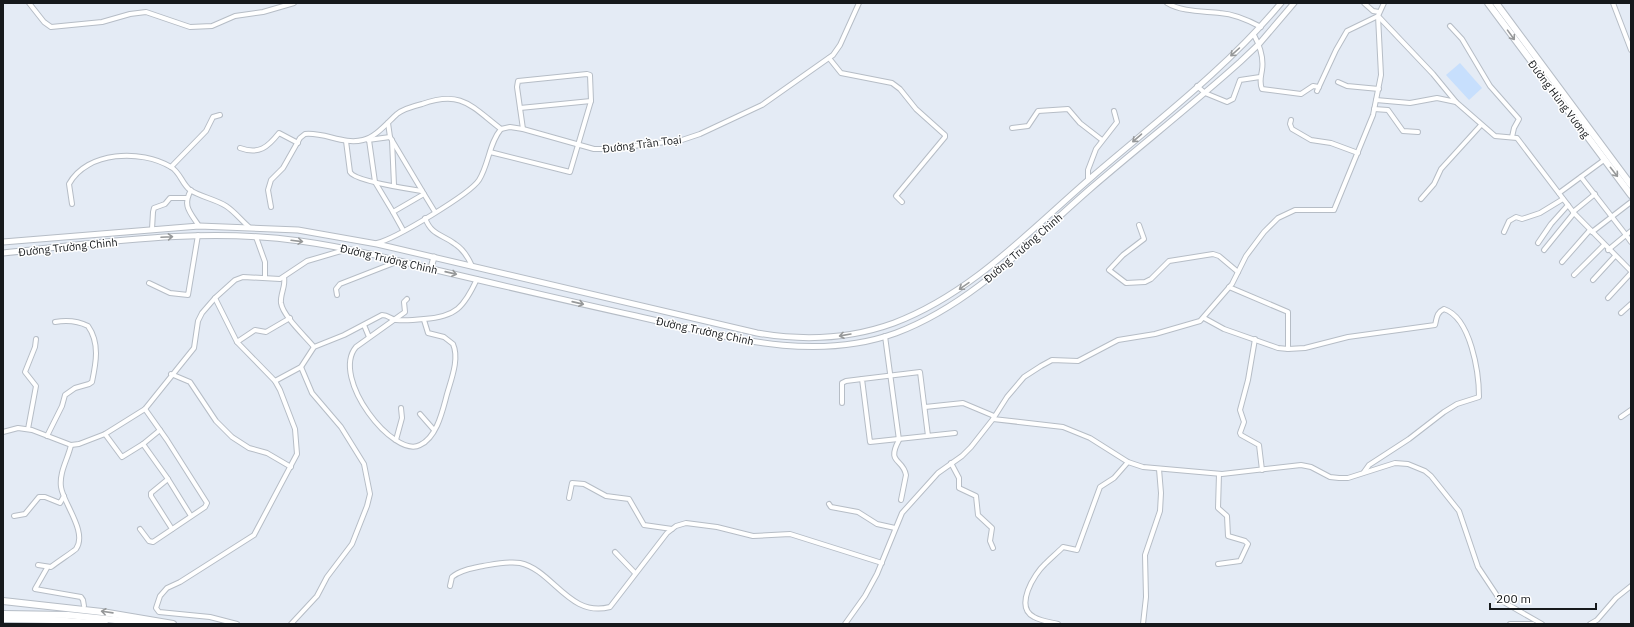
<svg xmlns="http://www.w3.org/2000/svg" width="1634" height="627" font-family="'IBM Plex Sans',sans-serif">
<style>
.green{fill:#c7dffd}
.lines{fill:none;stroke-linecap:round;stroke-linejoin:round}
.minor-casing{stroke:#b6bdc6;stroke-width:6}
.major-casing{stroke:#b6bdc6;stroke-width:7}
.highway-casing{stroke:#b6bdc6;stroke-width:8}
.minor{stroke:#fff;stroke-width:4}
.major{stroke:#fff;stroke-width:5}
.highway{stroke:#fff;stroke-width:6}
.oneway{stroke:#969899}
.labels{text-anchor:middle;dominant-baseline:central;stroke-width:3;stroke-linejoin:round;paint-order:stroke}
.street-label{font-size:11px;fill:#16191c;stroke:#fff}
</style>
<rect width="100%" height="100%" fill="#e4ebf5"/>
<!-- green -->
<path class="green" d="M1460,63l22,25 -13,12 -23,-25z"/>
<g class="lines">
<!-- minor casing -->
<g class="minor-casing">
<g id="minor">
<path d="M29,3l15,19 7,5 51,-5 28,-8 16,-2 44,15 22,-1 23,-10 28,-4 31,-9"/>
<path d="M1167,3c15,9 36,8 53,10 14,1 28,7 41,14"/>
<path d="M1364,3l9,8 6,1"/>
<path d="M1613,3l18,47"/>
<path d="M1450,26l12,13 28,47 29,33 -5,9 -2,9"/>
<path d="M1254,35c6,11 10,22 8,35 -1,7 -3,12 0,19l39,5 12,-8 6,1"/>
<path d="M829,58l12,15 51,10 8,6 16,20 29,26v2l-49,59 6,6"/>
<path d="M1338,82l9,4 32,3"/>
<path d="M1197,86l8,7 22,9 6,-3 7,-19 20,-3"/>
<path d="M1317,91l19,-41 11,-19 31,-15 55,58 23,28"/>
<path d="M1376,100l34,3 27,-5 19,4 39,34 22,2 57,75 57,58"/>
<path d="M520,108l71,-7"/>
<path d="M1374,109l14,1 15,21 15,1"/>
<path d="M1291,120l-1,4 2,5 19,11 20,3 27,10"/>
<path d="M388,123l2,14 34,57"/>
<path d="M1012,128l16,-2 10,-15 30,-2 12,14 22,17"/>
<path d="M368,140l22,-3"/>
<path d="M369,140l6,42 18,30"/>
<path d="M392,140l2,45"/>
<path d="M346,141l4,31c4,9 59,17 72,19"/>
<path d="M240,148c19,7 28,-1 39,-15l19,10"/>
<path d="M490,152l80,20 21,-71 -1,-26 -3,-1 -69,7 -1,6 6,42"/>
<path d="M171,167l35,-36 7,-14 7,-2"/>
<path d="M1581,177l45,58 -18,15"/>
<path d="M1088,180v-10l8,-21 21,-27 -3,-11"/>
<path d="M191,190c-9,16 -1,22 8,36"/>
<path d="M1559,193l45,-33"/>
<path d="M1421,199l13,-15 7,-15 40,-44"/>
<path d="M72,204l-3,-20c18,-33 72,-35 102,-17 9,5 11,17 19,23 11,7 25,9 36,16 8,5 15,14 23,21"/>
<path d="M271,207l-3,-17 3,-10 12,-12 17,-30 5,-4c20,-2 38,11 58,6 13,-3 24,-17 34,-26 6,-5 17,-8 25,-10 40,-14 49,2 79,25"/>
<path d="M1573,212l22,-18"/>
<path d="M425,218c7,18 17,16 30,26 8,5 13,13 17,22"/>
<path d="M1139,225l5,14 -21,16 -14,15 17,13 19,-1 6,-3 18,-18 44,-7 6,2 19,16"/>
<path d="M152,229l1,-17 1,-4 11,-4 5,-6h17"/>
<path d="M403,230l-10,-18 31,-18 11,18"/>
<path d="M1631,231l-5,4 5,7"/>
<path d="M1504,232l5,-11 7,-4 6,2 18,-6 23,-14"/>
<path d="M1592,232l39,-30"/>
<path d="M256,237l9,25v16"/>
<path d="M377,243c18,-4 93,-49 102,-63 10,-16 10,-37 22,-51l9,-2 13,2 71,20h15l73,-9 18,-6 62,-29 71,-50 7,-10 19,-42"/>
<path d="M1538,243l13,-19 17,-19"/>
<path d="M1544,250l30,-37"/>
<path d="M1562,262l28,-32"/>
<path d="M1574,275l30,-30"/>
<path d="M284,277c2,9 -4,17 -3,26 2,13 24,33 33,44"/>
<path d="M1593,280l22,-24"/>
<path d="M149,283l21,10 18,2 10,-60"/>
<path d="M1229,287l59,25v37"/>
<path d="M337,295l-1,-6 4,-5 59,-23"/>
<path d="M215,298l22,44 38,39 5,9 15,39 2,25 -43,81 -74,47 -13,6 -7,8 -4,12 3,4 51,5 27,7"/>
<path d="M1608,298l23,-25"/>
<path d="M407,299l-3,3 1,10 -49,35c-26,31 38,112 64,98 16,-7 22,-32 26,-47 4,-16 14,-38 7,-54l-9,-7 -16,-4 -4,-13"/>
<path d="M1621,313l10,-9"/>
<path d="M1204,318l20,11 54,19 10,1 17,-1 43,-11 87,-12c2,-7 1,-12 9,-16 27,9 35,64 35,88l-22,7 -13,8 -35,27 -40,26 -5,7"/>
<path d="M364,325l5,12"/>
<path d="M885,336l14,104c-13,24 4,18 7,35l-5,25"/>
<path d="M1255,339l-7,41 -8,30 4,12 -4,11 1,2 18,10 3,25"/>
<path d="M237,342l18,-12 11,2 24,-14"/>
<path d="M171,374l19,8 26,39 16,16 17,11 18,5 24,14"/>
<path d="M275,381l26,-14 13,-20 30,-12 38,-20c6,0 9,4 14,5 9,1 19,0 28,-1 32,-2 40,-12 53,-40"/>
<path d="M842,403v-20l4,-2 16,-2"/>
<path d="M925,407l38,-4 31,13"/>
<path d="M420,414l14,16"/>
<path d="M1621,417l10,-7"/>
<path d="M993,419l70,8 27,11 38,24 15,5 79,7 79,-9 10,2 19,10 9,1h9l47,-15 13,1 17,7 6,5 28,35 19,56 22,33 42,24"/>
<path d="M28,429l8,-43 -11,-14 10,-25 1,-8"/>
<path d="M160,430l-17,14 25,35 -17,14v3l21,33"/>
<path d="M3,432l15,-4 14,2 39,15 8,-1 26,-10 40,-25 49,-61 4,-27 4,-8 13,-15 20,-18 8,-3 37,2 27,-18 41,-12"/>
<path d="M105,434l17,23 21,-13"/>
<path d="M47,436l15,-30 3,-11 10,-7 14,-4 3,-2c4,-19 8,-39 -4,-56 -10,-5 -21,-6 -33,-4"/>
<path d="M928,436l-8,-64 -58,7 8,63 85,-9"/>
<path d="M396,440l6,-22 -1,-10"/>
<path d="M951,463l8,15v10l17,8 2,19 14,13 -2,13 3,7"/>
<path d="M168,479l23,37"/>
<path d="M569,498l3,-15 12,1 22,12 23,3 15,26 28,4"/>
<path d="M829,504l2,3 27,5 19,12 18,4"/>
<path d="M14,516l11,-2 14,-17h6l15,6 4,-7"/>
<path d="M140,529l9,12 4,1 52,-35 2,-4 -40,-63 -22,-31"/>
<path d="M615,552l20,21"/>
<path d="M1218,564l22,-3 8,-17 -3,-3 -17,-5 -1,-20 -9,-8 1,-34"/>
<path d="M38,565l13,2c5,-4 23,-16 25,-18 12,-17 -13,-46 -15,-62 -2,-15 7,-28 10,-42"/>
<path d="M47,568l-12,21 46,8 2,3 1,6"/>
<path d="M450,586l2,-9c8,-7 21,-9 31,-11 12,-2 25,-5 37,-3 33,7 49,55 90,44l57,-74 9,-7 10,-3 31,4 36,9 37,-2 92,29"/>
<path d="M291,624l26,-28 10,-19 25,-33 15,-38 3,-12 -6,-30 -23,-37 -29,-34 -11,-26"/>
<path d="M845,624l20,-28 12,-22 25,-61 36,-40 24,-17 9,-9 22,-28 14,-22 17,-20 17,-11 11,-6 26,1 40,-21 37,-6 45,-13 32,-37 14,-28 18,-24 14,-14 17,-8h39l39,-95 8,-40 -3,-59 6,-13"/>
<path d="M1058,624c-8,-2 -17,-3 -24,-7 -20,-10 0,-43 11,-53 6,-6 12,-11 18,-17l14,3 23,-63 14,-9 14,-16"/>
<path d="M1143,624l3,-27 -1,-42 15,-44 1,-18 -2,-24"/>
<path d="M1510,624h23"/>
<path d="M1590,624l7,-4 19,-22 15,-12"/>
</g>
</g>
<!-- major casing -->
<g class="major-casing">
<g id="major">
<path d="M3,242l196,-16 99,4 79,14 380,89c46,8 93,6 137,-10 79,-30 137,-94 199,-147 64,-55 134,-108 188,-173"/>
<path d="M3,253c98,-10 198,-26 297,-12 44,6 88,17 132,28 68,16 136,32 204,47 85,19 174,48 260,17 77,-29 133,-91 194,-144 50,-43 101,-83 150,-127l19,-18 35,-41"/>
<path d="M431,268l3,-11"/>
</g>
</g>
<!-- highway casing -->
<g class="highway-casing">
<g id="highway">
<path d="M1488,3l143,192"/>
<path d="M1496,3l135,182"/>
<path d="M3,601l99,11 71,12"/>
<path d="M3,614l65,1 85,9"/>
<path d="M3,619l51,1 51,4"/>
</g>
</g>
<!-- minor -->
<use href="#minor" class="minor"/>
<!-- major -->
<use href="#major" class="major"/>
<!-- highway -->
<use href="#highway" class="highway"/>
</g>
<!-- one-way arrows -->
<defs><path id="oneway-shaft" d="M-6 0H5M1.5-3L5.5 0L1.5 3" fill="none" stroke-width="1.6" stroke-linecap="round" stroke-linejoin="round"/></defs>
<g class="oneway">
<use href="#oneway-shaft" transform="translate(1511 35) rotate(54)"/>
<use href="#oneway-shaft" transform="translate(1235 52) rotate(138)"/>
<use href="#oneway-shaft" transform="translate(1137 138) rotate(139)"/>
<use href="#oneway-shaft" transform="translate(1614 172) rotate(52)"/>
<use href="#oneway-shaft" transform="translate(167 237) rotate(-3)"/>
<use href="#oneway-shaft" transform="translate(297 241) rotate(7)"/>
<use href="#oneway-shaft" transform="translate(451 273) rotate(13)"/>
<use href="#oneway-shaft" transform="translate(964 286) rotate(145)"/>
<use href="#oneway-shaft" transform="translate(578 303) rotate(13)"/>
<use href="#oneway-shaft" transform="translate(845 335) rotate(170)"/>
<use href="#oneway-shaft" transform="translate(107 612) rotate(-172)"/>
</g>
<g class="labels">
<!-- street labels -->
<g class="street-label">
<text transform="translate(1559 99) rotate(53)">Đường Hùng Vương</text>
<text transform="translate(642 144) rotate(-7)">Đường Trần Toại</text>
<text transform="translate(68 247) rotate(-6)">Đường Trường Chinh</text>
<text transform="translate(1023 248) rotate(-41)">Đường Trường Chinh</text>
<text transform="translate(389 259) rotate(13)">Đường Trường Chinh</text>
<text transform="translate(705 331) rotate(12)">Đường Trường Chinh</text>
</g>
</g>
<!-- border -->
<rect width="1634" height="627" fill="none" stroke="#16191c" stroke-width="8"/>
<!-- scale -->
<path d="M1490 603v6h106v-6" fill="none" stroke="#16191c" stroke-width="2"/>
<text x="1496" y="603" font-size="12" fill="#16191c" stroke="#ffffff" stroke-width="3" paint-order="stroke">200 m</text>
</svg>
